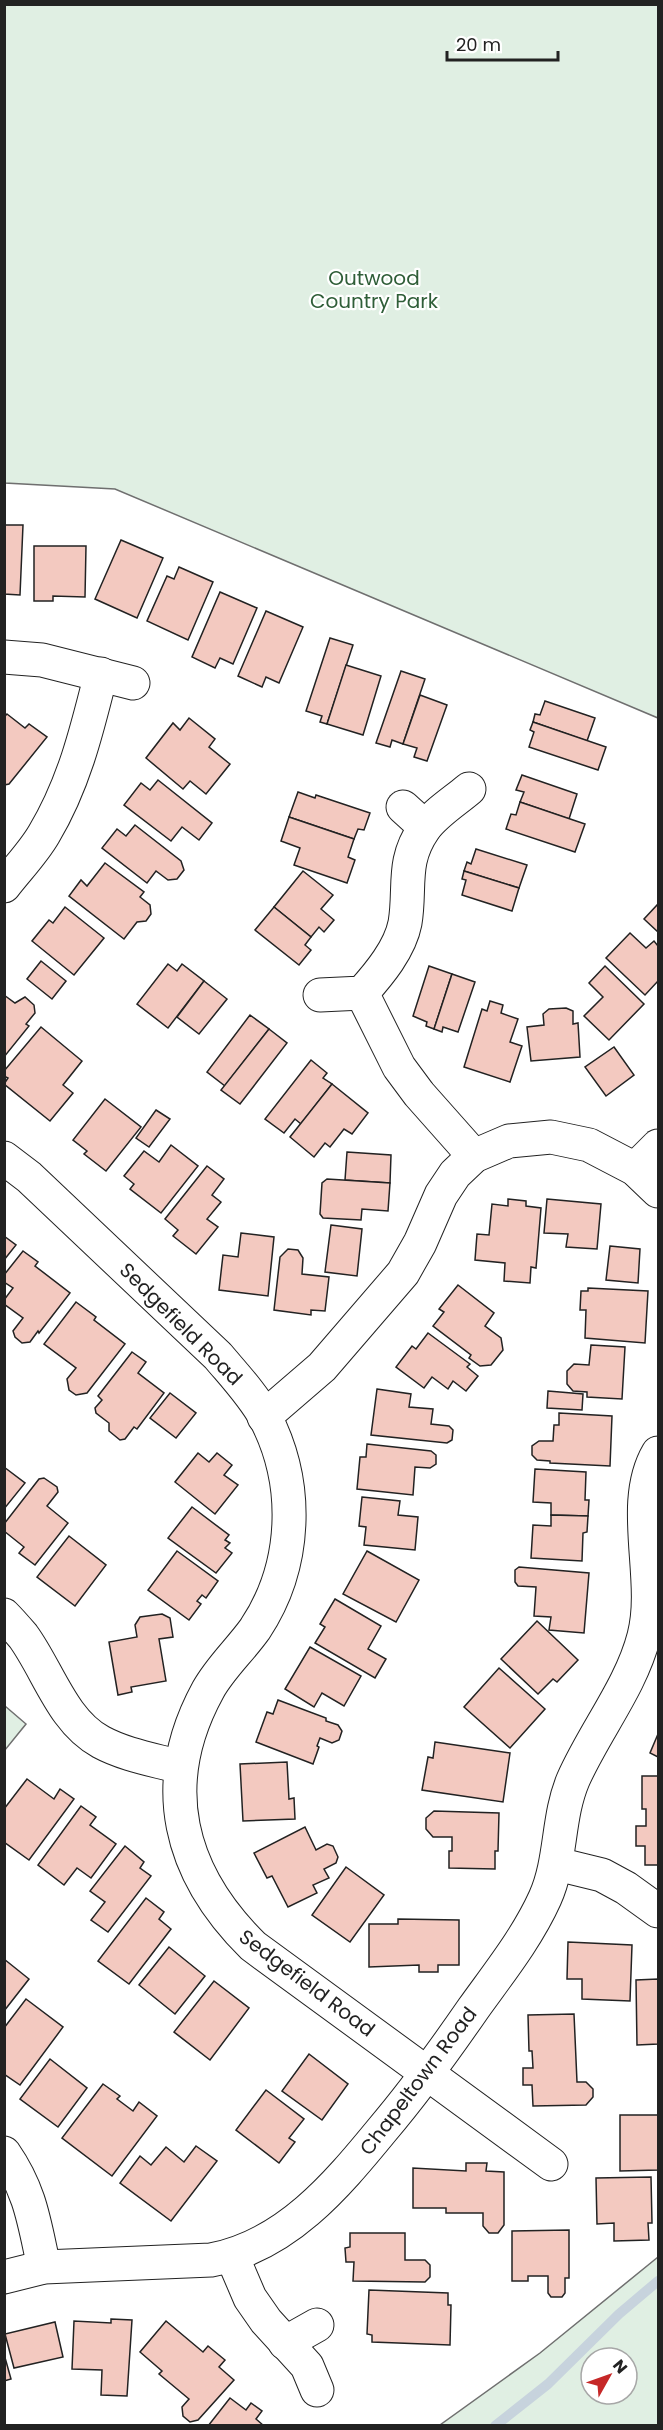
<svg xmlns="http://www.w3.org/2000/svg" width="663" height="2430" font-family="Poppins,sans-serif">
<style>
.green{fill:#e0efe3;stroke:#6f6f6f;stroke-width:1.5;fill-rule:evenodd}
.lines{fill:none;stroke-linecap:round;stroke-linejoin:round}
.stream{stroke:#c7d3dd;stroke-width:10}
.building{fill:#f3c9c0;stroke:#222;stroke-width:1.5}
.minor-casing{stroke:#222;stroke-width:35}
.minor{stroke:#fff;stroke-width:33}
.labels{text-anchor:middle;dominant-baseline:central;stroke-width:4.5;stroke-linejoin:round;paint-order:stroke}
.park-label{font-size:20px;fill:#2f5e38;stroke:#fff}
.street-label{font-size:20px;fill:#222;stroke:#fff}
</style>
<rect width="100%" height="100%" fill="#fff"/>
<!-- green -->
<g class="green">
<path d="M5,4l653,1v713l-543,-229 -110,-6z"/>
<path d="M5,1706l21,18 -21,26z"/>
<path d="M658,2257v168h-218l100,-72zM591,2358h36v36h-36z"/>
</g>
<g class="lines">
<!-- stream -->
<path class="stream" d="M495,2426l53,-42 71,-70 39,-33"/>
</g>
<!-- building -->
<g class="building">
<path d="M4,525h19l-3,70 -16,-1z"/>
<path d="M121,540l42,18 -26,60 -42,-19z"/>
<path d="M34,546h52l-1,51 -32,-1v5h-19z"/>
<path d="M179,567l34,15 -25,58 -41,-19 20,-45 7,3z"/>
<path d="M220,592l37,16 -24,56 -13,-6 -5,10 -23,-11z"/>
<path d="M266,611l37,16 -24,56 -13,-6 -4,10 -24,-11z"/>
<path d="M330,638l23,7 -26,79 -7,-2 2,-6 -16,-5z"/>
<path d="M346,665l35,11 -18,59 -36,-11z"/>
<path d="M401,671l24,8 -22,65 -11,-4 -2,7 -14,-4z"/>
<path d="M420,695l27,10 -20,56 -13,-4 3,-9 -14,-4z"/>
<path d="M545,701l50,17 -8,23 -54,-19 2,-8 5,1z"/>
<path d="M7,714l18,14 4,-4 18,13 -38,47 -5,1v-68z"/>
<path d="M189,718l26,21 -6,8 21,17 -24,30 -16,-13 -7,8 -37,-31 27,-35 7,7z"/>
<path d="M533,722l73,25 -8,23 -69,-23 5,-15 -4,-2z"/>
<path d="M522,775l55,19 -8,25 -49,-17 4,-10 -8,-2z"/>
<path d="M158,780l54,43 -13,17 -17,-13 -11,14 -47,-36 17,-22 9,7z"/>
<path d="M298,792l17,6 1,-3 54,18 -6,17 -6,-1 -4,10 -65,-22z"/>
<path d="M520,802l65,22 -10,28 -69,-23 5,-15 5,1z"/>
<path d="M289,817l65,22 -6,18 7,3 -8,23 -53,-18 6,-17 -19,-7z"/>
<path d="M135,825l46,36 3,9 -7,9 -9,1 -12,-9 -9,12 -45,-35 15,-19 9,7z"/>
<path d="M476,849l51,16 -8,23 -55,-17 3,-9 4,2z"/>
<path d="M105,863l39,29 -4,5 10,8 1,9 -5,7 -9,1 -13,17 -55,-43 12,-16 6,6z"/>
<path d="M303,871l30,24 -12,14 13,11 -10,12 -5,-5 -8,10 -37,-30z"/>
<path d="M464,871l55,17 -7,23 -50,-16 4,-15 -4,-1z"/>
<path d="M658,904v28l-14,-13z"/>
<path d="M65,907l39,31 -30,37 -42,-34 17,-21 4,3z"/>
<path d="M274,907l37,30 -6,8 6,5 -12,15 -44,-35z"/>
<path d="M630,933l16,15 8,-7 4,5v35l-13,14 -39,-37z"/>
<path d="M41,961l25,20 -14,18 -25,-20z"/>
<path d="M168,964l9,7 5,-7 22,17 -36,47 -31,-24z"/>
<path d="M429,966l23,8 -18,55 -8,-3 1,-4 -14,-6z"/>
<path d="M605,966l39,38 -35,36 -25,-24 19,-19 -14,-14z"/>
<path d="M452,974l23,8 -17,50 -15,-5 -1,5 -8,-3z"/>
<path d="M204,981l23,18 -28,35 -22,-17z"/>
<path d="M4,995l11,8 10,-6 9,8 1,8 -9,11 3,2 -25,31z"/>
<path d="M490,1001l13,4 -2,8 17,6 -8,23 12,4 -12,36 -46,-15 18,-58 5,2z"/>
<path d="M566,1008l7,3v13l5,-1 2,34 -49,4 -4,-34 17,-2 -1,-11 6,-5z"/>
<path d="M250,1015l19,14 -44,57 -18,-14z"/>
<path d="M41,1027l41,34 -19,24 10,8 -23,28 -46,-37 4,-6 -4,-2v-5z"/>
<path d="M269,1029l18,14 -47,61 -19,-14z"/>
<path d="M614,1047l20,28 -28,21 -21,-29z"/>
<path d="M311,1060l16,13 -4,5 9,6 -31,40 -6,-5 -11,14 -19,-14z"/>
<path d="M332,1084l36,29 -16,21 -8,-5 -14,18 -5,-4 -11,14 -24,-20z"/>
<path d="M105,1099l36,28 -35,44 -22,-17 3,-3 -14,-11z"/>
<path d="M156,1110l14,9 -21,28 -13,-9z"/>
<path d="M171,1145l27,21 -37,47 -31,-24 4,-5 -10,-8 20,-25 15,11z"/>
<path d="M347,1152l44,3 -1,28 -45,-3z"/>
<path d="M207,1166l17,13 -12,16 9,7 -14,17 11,8 -22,27 -23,-18 5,-6 -13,-11z"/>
<path d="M327,1179l63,4 -2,28 -26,-2 -1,11 -38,-2 -3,-4 2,-31z"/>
<path d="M508,1199l18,2v5l15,2 -5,60 -5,-1 -1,16 -26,-2 1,-18 -30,-3 2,-26 12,1 3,-31 16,2z"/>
<path d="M547,1199l54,5 -4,45 -31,-2 2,-13 -24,-1z"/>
<path d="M331,1225l31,4 -5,47 -32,-4z"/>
<path d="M241,1233l33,4 -6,59 -49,-6 4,-35 15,2z"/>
<path d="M4,1236l12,9 -12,15z"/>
<path d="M610,1246l30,3 -2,34 -32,-3z"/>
<path d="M288,1249l10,1 5,8 -1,16 27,3 -4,34 -14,-1v5l-37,-5 6,-53z"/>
<path d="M23,1251l15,11 -3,4 35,27 -31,40 -1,-2 -8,11 -8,1 -7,-6 -2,-6 10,-13 -19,-14v-4l9,-12 -9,-6v-7z"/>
<path d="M458,1285l36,28 -9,13 16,12 2,12 -12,15 -11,1 -11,-8 2,-3 -38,-29 11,-14 -5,-3z"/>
<path d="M588,1288l60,3 -3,52 -60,-5 1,-28h-6l1,-19h7z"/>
<path d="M76,1302l20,15 -2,3 31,24 -38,49 -11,2 -7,-5 -2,-11 9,-11 -32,-24z"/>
<path d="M428,1333l42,31 -3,3 11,9 -12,15 -13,-10 -5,8 -16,-12 -8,11 -28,-21 16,-21 4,3z"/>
<path d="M591,1345l34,2 -3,52 -35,-2v-5l-14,-1 -6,-7v-13l7,-7 15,1z"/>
<path d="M132,1352l14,10 -8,11 26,20 -27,36 -3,-2 -9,12 -5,1 -11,-9v-8l-13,-10 -1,-5 7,-8 -4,-4z"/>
<path d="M377,1389l34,5 -2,13 24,2 -2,15 18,2 4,4 -1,10 -5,3 -76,-8z"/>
<path d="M548,1391l35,3 -1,16 -35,-2z"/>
<path d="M170,1393l26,20 -20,25 -26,-20z"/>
<path d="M559,1413l53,3 -2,50 -60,-3v-2l-13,-1 -5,-5v-9l7,-5h14l1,-16h5z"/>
<path d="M367,1444l64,7 5,4v9l-6,4 -15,-1 -2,28 -56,-6 3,-32h6z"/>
<path d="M198,1453l11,9 8,-9 15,12 -8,10 14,10 -23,29 -40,-32z"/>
<path d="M4,1467l21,16 -21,26z"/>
<path d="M535,1469l51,3 -1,28h4l-1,16 -37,-1v-12l-18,-1z"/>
<path d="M44,1478l13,9 1,5 -11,14 21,17 -33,42 -16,-12 5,-6 -20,-16v-7l35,-45z"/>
<path d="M362,1497l38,4 -2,14 20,2 -3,33 -51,-5 2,-18 -7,-1z"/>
<path d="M192,1507l37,28 -4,5 5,3 -5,5 7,5 -16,20 -48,-35z"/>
<path d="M551,1515l37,1 -1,16 -4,1 -1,28 -51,-3 2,-33 18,1z"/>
<path d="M69,1536l37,29 -31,41 -38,-29z"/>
<path d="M177,1551l41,30 -12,17 -4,-3 -5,6 4,3 -12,16 -41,-30z"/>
<path d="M367,1551l52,29 -23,42 -53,-28z"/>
<path d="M519,1567l70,6 -5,60 -35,-3 2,-13 -17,-1 2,-29 -18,-1 -3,-4v-12z"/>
<path d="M335,1599l46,27 -13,23 18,10 -11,19 -60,-35 10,-16 -5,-3z"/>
<path d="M162,1614l8,4 3,19 -14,2 7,42 -35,6 1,5 -14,3 -9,-53 28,-5 -2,-12 5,-8z"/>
<path d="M537,1621l41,39 -21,22 -4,-3 -15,15 -37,-35z"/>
<path d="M310,1647l51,29 -17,30 -22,-13 -8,14 -29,-18z"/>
<path d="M499,1668l46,41 -35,39 -46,-41z"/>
<path d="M278,1700l48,18v3l12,4 4,6 -3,9 -7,3 -12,-5 -3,8 2,1 -6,17 -57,-22 11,-30 6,2z"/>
<path d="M658,1734v23l-8,-4z"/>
<path d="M435,1742l75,11 -7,49 -81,-12 6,-33 5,1z"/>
<path d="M287,1762l2,37 5,-1 1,21 -52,2 -3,-57z"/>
<path d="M642,1776h16v89h-13v-19h-9v-20h10v-17h-4z"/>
<path d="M27,1779l27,20 6,-10 14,10 -45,61 -25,-18v-33z"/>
<path d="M81,1806l15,11 -6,8 26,19 -25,34 -14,-10 -13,17 -26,-20z"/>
<path d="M434,1811l65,2 -1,38h-3v18l-46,-1v-17h3v-14h-19l-7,-8v-11z"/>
<path d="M305,1827l11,23 11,-6 6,2 5,11 -2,6 -12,6 5,9 -16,7 4,8 -29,14 -16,-31 -5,2 -13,-25z"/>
<path d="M125,1846l19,16 -4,6 11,8 -43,56 -17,-12 14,-18 -15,-11z"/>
<path d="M346,1867l38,28 -34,47 -38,-27z"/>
<path d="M146,1898l18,14 -5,7 12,10 -42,55 -31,-23z"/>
<path d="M398,1919l61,1v45h-21v7h-19v-7l-50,2v-43h29z"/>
<path d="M568,1942l64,3 -2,56 -48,-2v-20h-15z"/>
<path d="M169,1947l36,29 -30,38 -36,-29z"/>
<path d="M4,1959l25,20 -25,32z"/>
<path d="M658,1979v65l-21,1 -1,-65z"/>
<path d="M214,1981l35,27 -39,52 -36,-28z"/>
<path d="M26,1999l37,28 -43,58 -16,-11v-46z"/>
<path d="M574,2014l3,68h9l7,7v8l-7,8 -53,1 -1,-21h-9v-17h10l-1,-17h-3l-1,-36z"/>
<path d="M309,2054l39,30 -26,36 -40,-29z"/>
<path d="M50,2059l37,29 -29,39 -38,-28z"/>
<path d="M103,2084l17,12 -3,3 16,12 6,-9 18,14 -45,60 -50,-38z"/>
<path d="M266,2090l38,29 -15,19 6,4 -16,21 -43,-33z"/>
<path d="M620,2115h38v55l-38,1z"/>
<path d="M196,2146l21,15 -46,60 -51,-38 20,-27 11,9 15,-18 18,15z"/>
<path d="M466,2163h21l-1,8 18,1v53l-6,8h-9l-6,-7v-13h-37v-5h-33v-40l53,3z"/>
<path d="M651,2177l1,46h-4l1,17 -35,1v-18l-17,1 -1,-46z"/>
<path d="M569,2230v48h-4v15l-3,4h-11l-3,-4v-17h-20v5h-16v-50z"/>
<path d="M350,2233h55v27h20l5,5v12l-5,5 -72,-1 1,-19h-8l-1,-14 5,-1z"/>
<path d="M369,2290l79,3v12h3l-1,40 -78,-3v-7l-5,-1z"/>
<path d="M111,2319l21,1 -5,76 -26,-1 1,-25 -30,-1 2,-48 37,2z"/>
<path d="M166,2321l37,31 5,-6 17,14 -6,7 15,13 -36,40 -8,2 -7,-6 -1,-9 7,-8 -30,-25 3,-3 -22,-19z"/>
<path d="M55,2322l8,35 -49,11 -9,-34z"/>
<path d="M4,2354l7,25 -7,2z"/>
<path d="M230,2398l16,12 5,-7 11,8 -6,8 8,7h-56z"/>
</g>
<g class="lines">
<!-- minor casing -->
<g class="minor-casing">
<g id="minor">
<path d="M4,657l38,3 91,23"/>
<path d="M403,807l22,20"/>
<path d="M4,886c13,-17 29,-33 40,-52 30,-50 43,-104 57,-160"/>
<path d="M362,993l37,74 20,27 55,62"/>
<path d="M320,995l42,-2c17,-19 38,-44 43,-70 6,-35 -4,-61 19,-94 10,-15 31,-28 45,-40"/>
<path d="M4,1158l25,19 189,179c16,19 35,39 47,61 35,67 32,149 -10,212 -15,21 -35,39 -47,61 -52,95 -29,183 45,256l298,218"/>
<path d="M635,1169l23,-23"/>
<path d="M264,1417l58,-50 81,-94 17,-30 21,-48 14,-21 19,-18 35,-15 42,-4 38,8 46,24 23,22"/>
<path d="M4,1615c7,7 13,14 19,21 25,34 39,85 78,106 24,13 54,18 79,25"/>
<path d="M557,1864l45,11 24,13 32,23"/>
<path d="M4,2153c27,39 30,69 40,114"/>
<path d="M232,2256l18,42 16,23 41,45 10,24"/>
<path d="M4,2277l40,-10 167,-7c75,-14 125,-74 171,-130 33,-39 62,-79 91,-121 25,-35 54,-71 72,-111 17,-38 12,-80 28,-118 21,-48 58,-93 71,-144 15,-57 -16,-132 14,-183"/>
<path d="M285,2343l32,-18"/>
</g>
</g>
<!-- minor -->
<use href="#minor" class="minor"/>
</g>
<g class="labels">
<!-- park labels -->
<g class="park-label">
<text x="374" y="278">Outwood<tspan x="374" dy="23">Country Park</tspan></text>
</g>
<!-- street labels -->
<g class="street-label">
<text transform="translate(181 1324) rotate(45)">Sedgefield Road</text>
<text transform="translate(307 1983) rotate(37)">Sedgefield Road</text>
<text transform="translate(418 2081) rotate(-53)">Chapeltown Road</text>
</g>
</g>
<!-- border -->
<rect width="663" height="2430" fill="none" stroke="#222222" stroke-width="12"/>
<!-- north arrow -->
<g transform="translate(609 2376) rotate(50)"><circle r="28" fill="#ffffff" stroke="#a7a7a7" stroke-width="1.5"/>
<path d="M0-4.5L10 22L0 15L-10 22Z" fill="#c62828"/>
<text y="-9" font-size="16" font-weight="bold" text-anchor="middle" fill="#222222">N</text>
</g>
<!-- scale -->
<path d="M447 51v9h111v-9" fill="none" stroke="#222222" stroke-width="3"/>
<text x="456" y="51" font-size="18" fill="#222222" stroke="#ffffff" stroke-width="4.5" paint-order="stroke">20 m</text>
</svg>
